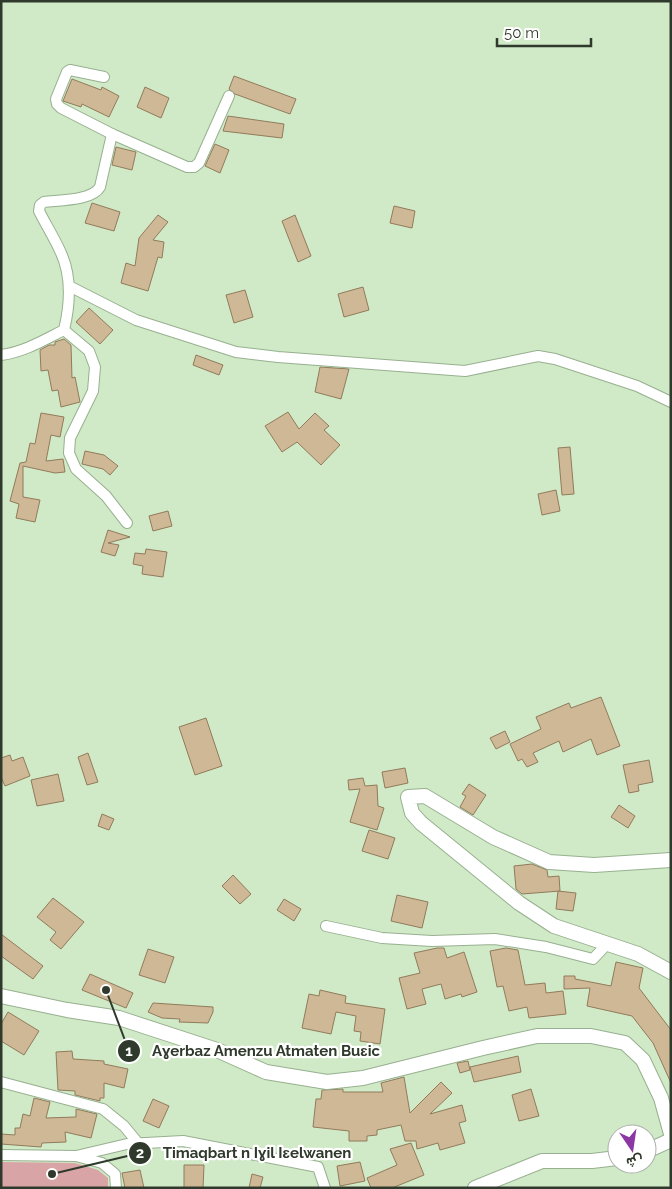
<svg xmlns="http://www.w3.org/2000/svg" width="672" height="1189" font-family="Raleway,Vazirmatn,sans-serif">
<style>
.green{fill:#d8a4a5}
.building{fill:#cfb895;stroke:#917b5b}
.lines{fill:none;stroke-linecap:round;stroke-linejoin:round}
.street-casing{stroke:#97b08f;stroke-width:12}
.secondary-casing{stroke:#97b08f;stroke-width:16}
.street{stroke:#fff;stroke-width:10}
.secondary{stroke:#fff;stroke-width:14}
.leader{fill:none;stroke:#303a2c;stroke-width:2}
.callout-dot{fill:#303a2c;stroke:#fff;stroke-width:2}
.mark-label{font-size:15px;text-anchor:middle;font-weight:bold;fill:#fff}
.callout-label{font-size:15px;text-anchor:middle;font-weight:bold;fill:#303a2c;stroke:#fff;stroke-width:4.5;stroke-linejoin:round;paint-order:stroke}
</style>
<rect width="100%" height="100%" fill="#d0e9c7"/>
<!-- green -->
<path class="green" d="M1,1162l74,1 23,7 10,8v10h-107z"/>
<!-- building -->
<g class="building">
<path d="M234,76l62,23 -6,15 -55,-20 -6,-5z"/>
<path d="M72,79l29,11 1,-3 17,9 -10,21 -27,-13 -1,3 -18,-6z"/>
<path d="M145,87l24,11 -8,20 -24,-11z"/>
<path d="M228,116l56,8 -2,14 -59,-7z"/>
<path d="M215,144l14,6 -9,23 -15,-7z"/>
<path d="M116,147l20,5 -4,18 -20,-5z"/>
<path d="M92,203l28,9 -6,19 -29,-8z"/>
<path d="M394,206l21,5 -3,17 -22,-5z"/>
<path d="M158,215l10,7 -15,18 11,2 -2,16 -4,-1 -10,34 -27,-8 5,-20 9,3 4,-28z"/>
<path d="M295,215l16,41 -13,6 -16,-41z"/>
<path d="M363,287l6,23 -25,7 -6,-23z"/>
<path d="M245,290l8,27 -19,6 -8,-28z"/>
<path d="M89,308l24,22 -13,14 -24,-22z"/>
<path d="M64,339l7,6 1,33 3,-1 5,25 -19,5 -3,-17 -6,1 -4,-21 -7,1 -1,-21 9,-5h6v-3z"/>
<path d="M196,355l27,10 -4,10 -26,-10z"/>
<path d="M320,367l29,2 -8,30 -26,-7z"/>
<path d="M288,412l11,17 16,-16 14,13 -5,4 16,15 -19,20 -24,-23 -15,10 -17,-26z"/>
<path d="M41,413l23,4 -4,20 -9,-2 -5,26 17,-2 2,13 -10,1 -32,-7v31l17,3 -5,22 -19,-4 3,-14 -9,-3 10,-38 6,-1 4,-19 5,1z"/>
<path d="M570,447l4,47 -12,1 -4,-47z"/>
<path d="M85,451l19,4 14,11 -8,9 -7,-6 -21,-5z"/>
<path d="M556,490l4,21 -18,4 -4,-21z"/>
<path d="M168,511l4,15 -19,5 -4,-15z"/>
<path d="M108,530l22,7 -22,6 11,2 -4,11 -14,-4z"/>
<path d="M146,549l21,3 -4,25 -21,-3 1,-8 -10,-2 2,-11 10,1z"/>
<path d="M601,697l19,49 -23,9 -6,-16 -28,13 -4,-11 -26,12 5,9 -11,5 -5,-8 -4,2 -8,-17 31,-15 -5,-12 33,-14 2,5z"/>
<path d="M206,718l16,48 -27,9 -16,-48z"/>
<path d="M505,731l5,11 -14,7 -6,-11z"/>
<path d="M88,753l10,29 -11,3 -9,-28z"/>
<path d="M10,755l2,6 11,-4 7,19 -25,10 -4,-9v-19z"/>
<path d="M649,760l4,22 -15,3 1,6 -10,2 -6,-28z"/>
<path d="M405,768l3,15 -23,5 -3,-16z"/>
<path d="M58,774l6,27 -27,5 -6,-26z"/>
<path d="M363,778l2,8 12,-1 1,21 6,2 -7,22 -27,-8 10,-33 -11,1 -1,-10z"/>
<path d="M469,784l17,11 -13,20 -13,-8 6,-11 -4,-2z"/>
<path d="M619,805l16,11 -7,12 -17,-11z"/>
<path d="M102,814l12,5 -5,11 -11,-4z"/>
<path d="M369,830l26,8 -7,21 -26,-8z"/>
<path d="M532,864l15,6 1,7 11,-1 1,15 -38,3 -6,-5 -2,-23z"/>
<path d="M233,875l18,19 -11,10 -18,-18z"/>
<path d="M558,891l18,2 -3,18 -17,-2z"/>
<path d="M397,895l31,7 -6,26 -31,-7z"/>
<path d="M53,898l31,24 -23,27 -11,-9 6,-8 -19,-15z"/>
<path d="M284,899l17,10 -7,12 -17,-11z"/>
<path d="M1,934l42,32 -10,13 -32,-23z"/>
<path d="M437,948h7l3,10 17,-6 13,40 -15,5 -1,-3 -16,5 -4,-15 -19,5 4,15 -19,5 -8,-31 21,-5 -6,-20z"/>
<path d="M506,948l12,2 7,35 20,-2 1,10 17,-2 3,23 -37,4 -2,-11 -18,4 -6,-25 -6,1 -7,-36z"/>
<path d="M148,949l26,8 -9,26 -26,-8z"/>
<path d="M616,962l27,6 -4,20 32,42v53l-18,-40 -21,-27 -45,-10 3,-18 -26,1v-13h11v3l36,7z"/>
<path d="M90,974l43,19 -7,15 -44,-18z"/>
<path d="M320,990l26,6 -1,7 40,6 -5,35 -20,-3 1,-9 -7,-1 2,-15 -20,-4 -5,22 -29,-6 7,-34 10,2z"/>
<path d="M153,1003l60,4v5l-5,11 -29,-1 1,-3 -18,-1 -14,-6z"/>
<path d="M8,1012l31,19 -15,24 -23,-14v-17z"/>
<path d="M72,1051l1,8 31,2v3l24,5 -4,19 -20,-5v15h-4v3l-25,-6v-4l-17,-1 -2,-38z"/>
<path d="M518,1056l3,16 -47,10 -4,-15z"/>
<path d="M468,1061l2,9 -10,3 -3,-10z"/>
<path d="M404,1077l6,36 31,-31 11,11 -22,21 32,-9 4,16 -7,2 6,20 -25,7 -2,-7 -21,6 -1,-8h-11l-4,-16 -24,5v5l-10,1v5h-18v-10l-36,-4 3,-28h5l1,-9 21,-1v3h40l-2,-9z"/>
<path d="M531,1089l8,27 -20,5 -7,-26z"/>
<path d="M34,1098l16,4 -4,16 30,-1v-8l21,5 -6,24 -26,-6 1,10 -24,1 -1,4 -40,-3v-10l14,1v-7h5l3,-14 7,2z"/>
<path d="M153,1099l16,7 -10,22 -16,-7z"/>
<path d="M411,1143l13,32 -32,13h-21l-4,-10 30,-13 -7,-16z"/>
<path d="M360,1162l5,19 -25,5 -3,-20z"/>
<path d="M184,1165h20l-1,23h-19z"/>
<path d="M140,1170l4,18h-19l-3,-15z"/>
<path d="M252,1174l11,3 -3,11h-11z"/>
</g>
<g class="lines">
<!-- street casing -->
<g class="street-casing">
<g id="street">
<path d="M104,77l-34,-7 -3,2 -11,27 1,5 4,4 51,26 75,33h7l5,-4 30,-67"/>
<path d="M69,286l67,34 100,32 42,5 187,14 73,-15 17,3 82,27 34,16"/>
<path d="M64,330l25,21 6,16 -2,24 -23,47 -1,15 7,16 30,27 21,27"/>
<path d="M1,355c23,-3 43,-15 63,-25 6,-25 8,-53 -3,-77 -6,-14 -15,-28 -22,-42l1,-6 4,-3c15,-2 48,-1 56,-15l12,-53"/>
<path d="M326,926l56,12 50,3 63,-2 51,8 47,12 14,-15"/>
<path d="M1,1082l102,27 21,17 14,17"/>
<path d="M1,1155l75,1 26,7 13,11 1,14"/>
<path d="M76,1156l51,-12 56,-3 135,26 7,21"/>
</g>
</g>
<!-- secondary casing -->
<g class="secondary-casing">
<g id="secondary">
<path d="M671,860l-77,5 -45,-3 -56,-25 -68,-41 -17,1 4,16 9,10 98,80 35,23 84,28 33,18"/>
<path d="M1,996l66,14 52,8 98,32 49,22 61,10 36,-4 120,-30 54,-12h54l34,7 18,17 18,38 10,36"/>
<path d="M647,1151l24,-11"/>
<path d="M475,1188l67,-27h50l25,-3"/>
</g>
</g>
<!-- street -->
<use href="#street" class="street"/>
<!-- secondary -->
<use href="#secondary" class="secondary"/>
</g>
<!-- callouts -->
<path class="leader" d="M106 990L129 1051M52 1174L140 1153"/>
<g class="callout-dot">
<circle cx="106" cy="990" r="5"/>
<circle cx="52" cy="1174" r="5"/>
<circle cx="129" cy="1051" r="12"/>
<circle cx="140" cy="1153" r="12"/>
</g>
<g class="mark-label">
<text x="129" y="1056">1</text>
<text x="140" y="1158">2</text>
</g>
<g class="callout-label">
<text x="266" y="1056">Aɣerbaz Amenzu Atmaten Buɛic</text>
<text x="257" y="1158">Timaqbart n Iɣil Iɛelwanen</text>
</g>
<!-- border -->
<rect width="672" height="1189" fill="none" stroke="#303a2c" stroke-width="5"/>
<!-- north arrow -->
<g transform="translate(632 1149) rotate(167)"><circle r="24" fill="#ffffff" stroke="#acb0ab"/>
<path d="M0-4L9 19L0 12L-9 19Z" fill="#8d37a5"/>
<text y="-8" font-size="14" font-weight="bold" text-anchor="middle" fill="#303a2c">ش</text>
</g>
<!-- scale -->
<path d="M497 38v8h94v-8" fill="none" stroke="#303a2c" stroke-width="2.5"/>
<text x="504" y="38" font-size="15" fill="#303a2c" stroke="#ffffff" stroke-width="4" paint-order="stroke">50 m</text>
</svg>
